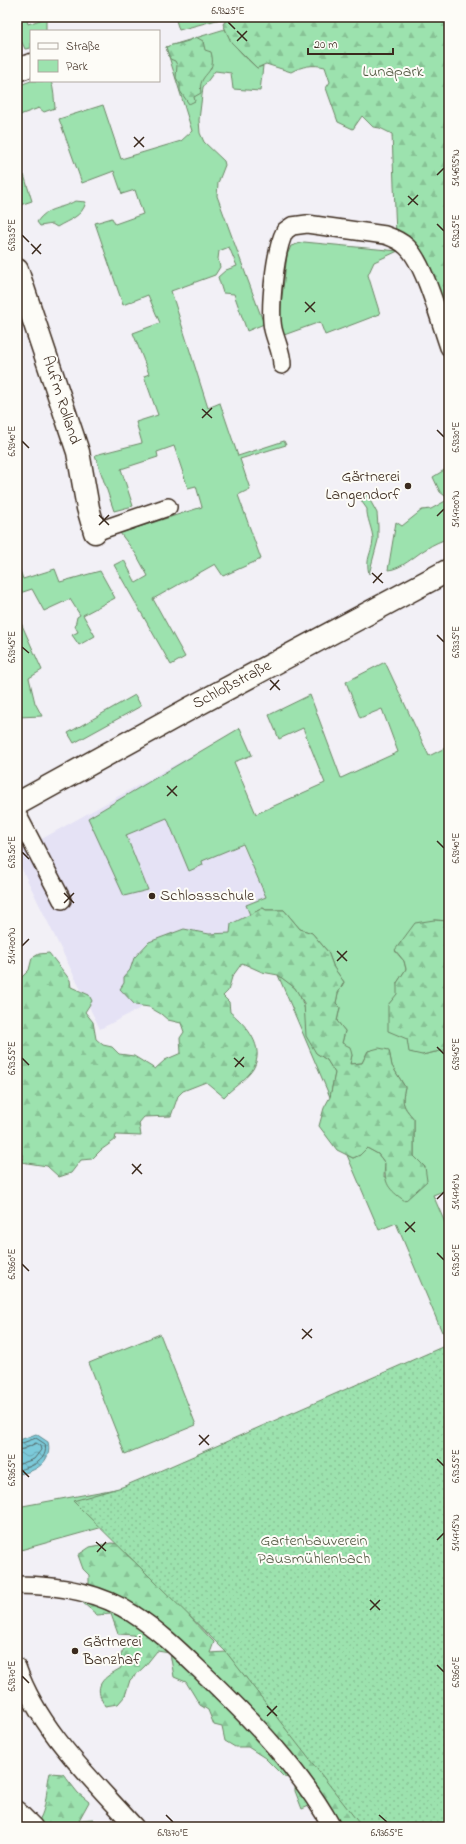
<svg xmlns="http://www.w3.org/2000/svg" width="466" height="1844" font-family="'Indie Flower',sans-serif">
<style>
.built{fill:#e5e2f5}
.green{fill:#9ce2ae;stroke:#6c8666}
.forest{fill:url(#forest-firs);stroke:#6c8666}
.garden{fill:url(#garden-dots);stroke:#6c8666}
.water{fill:url(#water-waves);stroke:#628a8f}
.lines{fill:none;stroke-linecap:round;stroke-linejoin:round}
.shore{stroke:#556a69;stroke-width:1}
.lane-casing{stroke:#3b2a1e;stroke-width:20}
.street-casing{stroke:#3b2a1e;stroke-width:25}
.secondary-casing{stroke:#3b2a1e;stroke-width:25}
.lane{stroke:#fdfcf7;stroke-width:17}
.street{stroke:#fdfcf7;stroke-width:22}
.secondary{stroke:#fdfcf7;stroke-width:22}
.ticks{fill:none;stroke:#3b2a1e;stroke-width:1.5}
.poi-dot{fill:#3b2a1e;stroke:#fdfcf7;stroke-width:1.5}
.labels{text-anchor:middle;dominant-baseline:central;stroke-width:4;stroke-linejoin:round;paint-order:stroke}
.park-label{font-size:16px;fill:#535842;stroke:#fdfcf7}
.street-label{font-size:16px;fill:#3b2a1e;stroke:#fdfcf7}
.poi-label{font-size:16px;fill:#3b2a1e;stroke:#fdfcf7;text-anchor:start}
.neatline{fill:none;stroke:#3b2a1e;stroke-width:1.5}
.ticks-label{font-size:10px;text-anchor:middle;fill:#3b2a1e}
</style>
<defs>
<pattern id="forest-firs" width="22" height="20" patternUnits="userSpaceOnUse"><rect width="22" height="20" fill="#9ce2ae"/><path d="M5 1l3.5 6h-7zM16 11l3.5 6h-7z" fill="#87c295"/></pattern>
<pattern id="garden-dots" width="8" height="8" patternUnits="userSpaceOnUse"><rect width="8" height="8" fill="#9ce2ae"/><path d="M2 2h.1M6 6h.1" fill="none" stroke="#87c295" stroke-width="1.8" stroke-linecap="round"/></pattern>
<pattern id="water-waves" width="16" height="10" patternUnits="userSpaceOnUse"><rect width="16" height="10" fill="#7ccada"/><path d="M0 5q4-4 8 0t8 0" fill="none" stroke="#67a4b0"/></pattern>
</defs>
<rect width="100%" height="100%" fill="#f2f0f6"/>
<filter id="ink" filterUnits="userSpaceOnUse"><feTurbulence type="fractalNoise" baseFrequency=".025" numOctaves="2"/><feDisplacementMap in="SourceGraphic" scale="8" xChannelSelector="R" yChannelSelector="G"/><feConvolveMatrix kernelMatrix="1 2 1 2 8 2 1 2 1" color-interpolation-filters="sRGB"/></filter>
<g filter="url(#ink)">
<!-- built -->
<path class="built" d="M196,753l90,180 -186,96 -83,-170v-4l5,-5z"/>
<!-- green -->
<g class="green">
<path d="M17,17h9l2,7 18,-6v13h-15v17l-6,1 -8,-17z"/>
<path d="M175,17h53l-49,13z"/>
<path d="M225,29c7,16 19,27 32,39l6,-2 -3,25 -27,-2 -2,-16 -16,-2 -12,16 -4,33 1,13 4,9 20,19 1,4 -7,18 -1,13 47,128 -17,7 -13,-37 -11,-1 -5,-16 8,-7 11,-4 -8,-19 -10,4 -1,8 2,8 -5,8 -44,16 37,117 12,-5 18,53 46,-15 2,4 -46,14 10,30 -12,6 23,64 -38,17 -8,-12 -62,35 32,58 -14,8 -57,-100 10,-5 12,23 12,-7 -12,-22 -16,-21 82,-26 -6,-21 -8,2 -14,-42 -17,6 1,5 -37,12 12,37 -19,5 -19,-56 47,-12 -6,-21 22,-7 -14,-39 5,-2 -16,-41 27,-10 -12,-28 -25,10 -28,-82 17,-5 3,6 28,-10 -8,-24 -13,4 -8,-23 -32,12 -23,-64 44,-14 18,54 60,-18 11,-10 -26,-84z"/>
<path d="M31,81h20c3,9 3,17 4,27l-11,4 -5,-4 -22,8v-30z"/>
<path d="M24,175l8,26 -15,5v-29z"/>
<path d="M75,201l11,1c-4,15 -16,17 -29,25l-5,-3 -12,2 -3,-4c11,-16 23,-12 38,-21z"/>
<path d="M304,242l94,9 -24,11 -6,13 12,39 -55,21 -5,-13 -36,13 -5,-13 8,-67 4,-9z"/>
<path d="M446,469l3,1v29l-9,-7 -7,-15z"/>
<path d="M361,493h5l11,20 1,13v14l-9,34c-4,-16 3,-21 4,-34 0,-10 -7,-23 -6,-31l-5,-7z"/>
<path d="M449,499v39c-8,3 -16,6 -23,11 -12,7 -24,20 -38,21l8,-48 6,4 20,-16 9,-1z"/>
<path d="M17,562l6,17 32,-10 5,13 40,-11 15,27 -32,17 12,21 -16,9 -7,-10 6,-3 -3,-6 2,-9 3,-2 -10,-16 -26,12 -12,-22 -15,5z"/>
<path d="M17,614l25,56 -13,8 6,25 7,13 -24,1 -1,-4z"/>
<path d="M385,662l44,94 20,-10v175l-15,-1 -39,31 9,10 2,8 -9,14 1,11 -10,11 19,34 15,16 27,-6v140l-16,6 16,37v97l-7,3 -46,-109 -17,7 -32,-75 6,3 7,-3 7,-7 11,6 7,9 -1,14 41,-10 -11,-11v-37c-11,-13 -13,-15 -9,-32l-13,-21 -3,-15h-21l-6,12 -12,1 2,-9 -10,-12 3,-12 -8,-10 3,-13 -4,-5 2,-10 6,-11 -10,-14 -6,-16 -16,-19 -12,-4 -16,-19h-18l-3,-2 -13,7 -4,-10 20,-8 -23,-53 -41,17 1,4 -14,6 -22,-53 -41,17 22,55 -24,6 -36,-78 152,-90 12,27 -18,7 22,52 69,-31 -22,-55 -24,11 -10,-24 41,-20 31,83 57,-26 -16,-43 -22,9 -14,-36z"/>
<path d="M135,695l6,11 -67,37 -6,-10z"/>
<path d="M278,975c5,4 12,8 17,13 10,11 16,49 21,65l11,7 8,13 -5,24z"/>
<path d="M160,1334l36,91 -71,29 -36,-91z"/>
<path d="M121,1488l7,32 -111,31v-44z"/>
</g>
<!-- forest -->
<g class="forest">
<path d="M228,17h221v321l-53,-103 -4,-101 -12,-6 -7,-1 -11,-11 -9,13 -15,-7 -12,-34 4,-6 -5,-15c-12,-3 -23,-1 -34,5l-25,-8 -9,4 -26,-26 -8,-18z"/>
<path d="M196,37l7,4 2,9 6,2c7,24 -14,20 -10,41l-7,4 1,4 -6,3 -9,-13v-7l-4,-6 1,-13 -2,-4 -5,-2 -4,-12c10,-4 22,-4 30,-10z"/>
<path d="M263,908l3,2h18l16,19 12,4 16,19 6,16 10,14 -6,11 -2,10 4,4 -3,14 8,10 -3,12 8,4 2,8 -2,9 12,-1 6,-12 11,-3 10,2 3,16 13,21c-4,17 -2,19 9,32v37l11,11 2,14 -22,20c-17,-12 -21,-17 -20,-38l-7,-9 -11,-6 -7,7 -7,3 -16,-8 -18,-24 5,-18 6,-11 5,-24 -8,-13 -11,-7 -10,-17 -2,-33 -9,-15 -17,-13 -16,-3 -20,-9 -10,14 -4,14 -5,5 6,6 1,10c16,13 36,35 23,57 -7,11 -21,19 -29,28l-18,-15 -23,9 -5,5 -7,20 -27,1 -5,6 2,13 -25,-1 -1,5 -14,10 -9,9 -11,1 -10,13 -12,4 -12,-11 -26,-4 2,-5 -6,-14v-161l12,-12 3,-12 7,-4 10,-1 21,27 1,7 18,8 3,6 -7,11 8,10 3,17 7,6 9,2 7,7 15,2 21,13 10,-9 16,-7 -1,-15 4,-6 -3,-9 -13,-3 -7,-6 -12,-7 -14,-2 -15,-16 4,-6v-6l6,-7 4,-12 15,-16 35,-13 25,5 21,-1 1,-9z"/>
<path d="M434,920l15,1v128l-27,6 -13,-3 -2,-13 -19,-8v-26l9,-11v-11l9,-14 -2,-8 -9,-11 20,-27z"/>
<path d="M111,1543l11,1 5,11 57,49 6,13 24,25 -4,11 16,-1 170,175h-77v-5l-10,-16 -7,3 -7,-18v-12l-11,-2 -19,-19 -17,-11h-13l-10,-6 -3,-14 -8,-2 -6,-15 -8,-5 -14,-23 -12,-5 -4,-24 -13,-2 -12,15 -15,14 -5,16 -7,8 -13,2c-13,-21 -2,-28 16,-38 -3,-19 5,-18 13,-33l-16,-1 -7,-20 -14,1 -15,-13 7,-18v-9l-6,-6 -5,-14 12,-8z"/>
<path d="M50,1773l13,1 15,19 11,9 -10,18 14,-1 7,8h-66c14,-15 11,-35 16,-54z"/>
</g>
<!-- garden -->
<path class="garden" d="M449,1344v483h-87l-136,-175 -153,-151 49,-14 26,-11z"/>
<!-- water -->
<path class="water" d="M36,1434l12,8c5,19 -13,31 -31,32v-33z"/>
<g class="lines">
<!-- shore -->
<g class="shore">
<path d="M17,1445l19,-7 9,6c4,16 -14,24 -28,26"/>
<path d="M17,1450l7,-1 12,-6 4,3 1,4 -7,9 -17,6"/>
</g>
<!-- lane casing -->
<g class="lane-casing">
<g id="lane">
<path d="M282,365c0,-13 -6,-23 -9,-36 -4,-20 2,-80 12,-98l7,-5 15,-2 78,11c9,3 16,6 22,12 18,17 33,75 42,100"/>
<path d="M95,532l73,-25"/>
<path d="M17,814l45,86"/>
<path d="M17,1585c39,0 83,7 116,29 27,17 49,39 71,60 48,46 96,95 128,153"/>
<path d="M17,1667c22,63 74,111 118,160"/>
<path d="M17,1810l17,17"/>
</g>
</g>
<!-- street casing -->
<g class="street-casing">
<g id="street">
<path d="M17,70l14,-5"/>
<path d="M17,270l61,182 10,56 7,24"/>
</g>
</g>
<!-- secondary casing -->
<g class="secondary-casing">
<path id="secondary" d="M17,804l172,-95 260,-139"/>
</g>
<!-- lane -->
<use href="#lane" class="lane"/>
<!-- street -->
<use href="#street" class="street"/>
<!-- secondary -->
<use href="#secondary" class="secondary"/>
</g>
</g>
<!-- ticks -->
<path class="ticks" d="M228,22l7,7M237,31l10,10M237,41l10,-10M134,137l10,10M134,147l10,-10M437,175l7,-7M408,196l10,9M408,205l10,-10M437,224l7,7M22,235l7,7M31,244l10,10M32,254l9,-10M305,302l10,10M305,312l10,-10M202,409l10,9M202,418l10,-10M437,430l7,7M22,441l7,7M99,515l10,10M437,516l7,-7M99,525l10,-10M372,573l11,10M373,583l9,-10M437,635l7,7M22,647l7,6M270,680l10,10M270,690l9,-10M167,786l10,10M167,796l10,-10M437,841l7,7M22,852l7,7M64,893l10,10M64,903l10,-10M22,946l7,-7M337,951l10,10M337,961l10,-10M437,1047l7,7M22,1058l7,7M234,1058l10,9M235,1067l9,-10M132,1164l10,10M132,1174l9,-10M437,1199l7,-7M405,1222l10,10M405,1232l10,-10M437,1253l7,7M22,1264l7,7M302,1329l10,9M302,1339l10,-10M199,1435l10,10M199,1445l10,-10M437,1459l7,7M22,1470l7,7M437,1540l7,-7M96,1542l10,9M97,1552l9,-10M370,1600l10,10M370,1610l10,-10M437,1665l7,7M22,1676l7,7M267,1706l10,10M267,1716l10,-10M166,1815l7,7M379,1815l8,7"/>
<!-- markers -->
<g class="poi-dot">
<circle cx="408" cy="486" r="4"/>
<circle cx="152" cy="896" r="4"/>
<circle cx="75" cy="1651" r="4"/>
</g>
<g class="labels">
<!-- park labels -->
<g class="park-label">
<text x="393" y="72">Lunapark</text>
<text x="314" y="1541">Gartenbauverein<tspan x="314" dy="18">Pausmühlenbach</tspan></text>
</g>
<!-- street labels -->
<g class="street-label">
<text transform="translate(61 400) rotate(72)">Auf'm Rolland</text>
<text transform="translate(232 685) rotate(-28)">Schloßstraße</text>
</g>
<!-- poi labels -->
<g class="poi-label">
<text x="400" y="477" text-anchor="end">Gärtnerei<tspan x="400" dy="18">Langendorf</tspan></text>
<text x="160" y="896">Schlossschule</text>
<text x="83" y="1642">Gärtnerei<tspan x="83" dy="18">Banzhaf</tspan></text>
</g>
</g>
<!-- margin -->
<rect width="466" height="1844" fill="none" stroke="#fdfcf7" stroke-width="44"/>
<!-- legend -->
<rect x="30" y="30" width="130" height="52" fill="#fdfcf7" stroke="#afa8a0"/>
<rect x="38" y="43" width="20" height="6" fill="#fdfcf7" stroke="#afa8a0"/>
<text x="66" y="50" font-size="12" fill="#3b2a1e">Straße</text>
<rect x="38" y="60" width="20" height="12" fill="#9ce2ae" stroke="#afa8a0"/>
<text x="66" y="70" font-size="12" fill="#3b2a1e">Park</text>
<!-- scale -->
<path d="M308 48v6h85v-6" fill="none" stroke="#3b2a1e" stroke-width="2"/>
<text x="314" y="48" font-size="12" fill="#3b2a1e" stroke="#fdfcf7" stroke-width="3" paint-order="stroke">20 m</text>
<rect x="22" y="22" width="422" height="1800" class="neatline"/>
<g class="ticks-label">
<text x="228" y="14">6.9325°E</text>
<text transform="translate(455 168) rotate(-90)" y="4">51.4695°N</text>
<text transform="translate(455 231) rotate(-90)" y="4">6.9325°E</text>
<text transform="translate(11 235) rotate(-90)" y="4">6.9335°E</text>
<text transform="translate(455 437) rotate(-90)" y="4">6.9330°E</text>
<text transform="translate(11 441) rotate(-90)" y="4">6.9340°E</text>
<text transform="translate(455 509) rotate(-90)" y="4">51.4700°N</text>
<text transform="translate(455 642) rotate(-90)" y="4">6.9335°E</text>
<text transform="translate(11 647) rotate(-90)" y="4">6.9345°E</text>
<text transform="translate(455 848) rotate(-90)" y="4">6.9340°E</text>
<text transform="translate(11 852) rotate(-90)" y="4">6.9350°E</text>
<text transform="translate(11 946) rotate(-90)" y="4">51.4700°N</text>
<text transform="translate(455 1054) rotate(-90)" y="4">6.9345°E</text>
<text transform="translate(11 1058) rotate(-90)" y="4">6.9355°E</text>
<text transform="translate(455 1192) rotate(-90)" y="4">51.4710°N</text>
<text transform="translate(455 1260) rotate(-90)" y="4">6.9350°E</text>
<text transform="translate(11 1264) rotate(-90)" y="4">6.9360°E</text>
<text transform="translate(455 1466) rotate(-90)" y="4">6.9355°E</text>
<text transform="translate(11 1470) rotate(-90)" y="4">6.9365°E</text>
<text transform="translate(455 1533) rotate(-90)" y="4">51.4715°N</text>
<text transform="translate(455 1672) rotate(-90)" y="4">6.9360°E</text>
<text transform="translate(11 1676) rotate(-90)" y="4">6.9370°E</text>
<text x="173" y="1836">6.9370°E</text>
<text x="387" y="1836">6.9365°E</text>
</g>
</svg>
